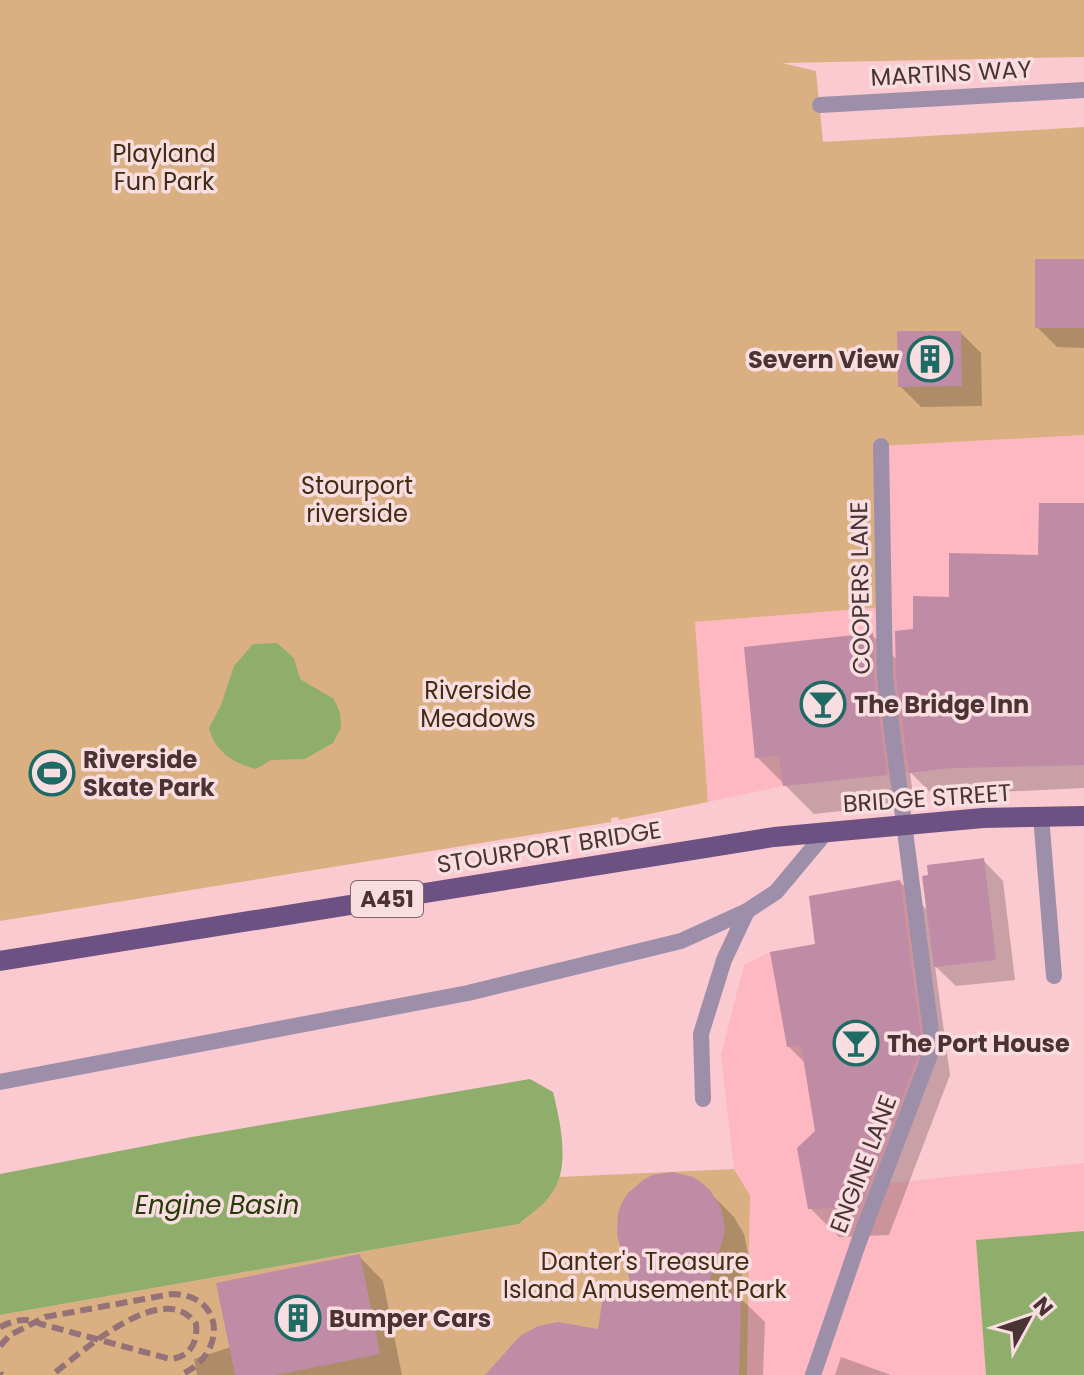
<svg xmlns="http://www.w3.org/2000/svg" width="1084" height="1375" font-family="Poppins,sans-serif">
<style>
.built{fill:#feb8c2}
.green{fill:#dab082}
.water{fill:#8fae6c}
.shadow{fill:#0003}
.building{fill:#c08ba4}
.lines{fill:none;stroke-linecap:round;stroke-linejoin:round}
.lane{stroke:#9d8faa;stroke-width:16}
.street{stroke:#9d8faa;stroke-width:16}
.primary{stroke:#6c5182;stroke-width:20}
.rail{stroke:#957277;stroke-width:6;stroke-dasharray:12 6;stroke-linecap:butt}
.labels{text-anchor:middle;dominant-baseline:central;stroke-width:7;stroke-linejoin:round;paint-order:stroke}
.shield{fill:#f8dee1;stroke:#7e6669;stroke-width:2}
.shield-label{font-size:22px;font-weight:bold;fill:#4a3235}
.street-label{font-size:24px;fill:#4a3235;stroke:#f8dee1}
.park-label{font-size:24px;fill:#422d13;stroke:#f8dee1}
.poi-label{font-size:24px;font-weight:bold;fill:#4a3235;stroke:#f8dee1;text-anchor:start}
.water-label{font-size:26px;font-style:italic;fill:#273b0a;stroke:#f8dee1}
</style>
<rect width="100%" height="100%" fill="#fbc9d0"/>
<!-- built -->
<g class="built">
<path d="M1084,435v330l-132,3 -169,18 -75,16 -13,-180 188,-15 -2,-161z"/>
<path d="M913,877l20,170 -51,137 202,-21v68l-107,9 9,135h-239l3,-180 -16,-26 -13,-114 23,-90 26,-13 45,-8 -6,-48z"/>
</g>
<!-- green -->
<g class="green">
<path d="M0,0h1084v57l-302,6 34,8 7,71 261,-15v308l-203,11 3,161 -189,15 13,180 -89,18 -1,-3 -7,1v4l-611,99z"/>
<path d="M734,1169l16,26 -3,180h-747v-60l519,-91 33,-30 7,-17z"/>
</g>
<!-- water -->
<g class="water">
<path d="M277,643l17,15 6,21 34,20 6,14 1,15 -8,15 -28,16 -34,1 -15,9c-24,-6 -41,-18 -47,-41l12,-23 13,-39 19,-22z"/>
<path d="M530,1079l23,13c7,29 18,74 -1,101 -7,12 -23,21 -33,31l-519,91v-141l192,-37z"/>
<path d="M1084,1231v144h-98l-10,-135z"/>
</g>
<!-- shadow -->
<g class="shadow">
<path d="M1084,261v87l-27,-1 -20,-20z"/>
<path d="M961,333l20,20 1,53 -61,1 -21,-21z"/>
<path d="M1084,505v283l-151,7 -23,-23 4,31 -100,11 -57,-57 115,-122 26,26 17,-30 36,-32 89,-42z"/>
<path d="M983,860l20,21 12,99 -59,6 -21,-20 15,109 -61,160 -50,2 -29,-29 7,-76 -11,-68 -18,-18 29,-100 83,-64 28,29z"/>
<path d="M709,1192l25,25 10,17 4,20 -13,44h5l25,24 -2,53h-261l98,-44 35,-41z"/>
<path d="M359,1256l24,25 19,94h-205l-3,-16 37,-12z"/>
<path d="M841,1357l50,18h-56z"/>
</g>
<!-- building -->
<g class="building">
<rect x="1035" y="259" width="49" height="69"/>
<path d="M897,331h64l1,55 -64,1z"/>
<path d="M1039,503h45v262l-136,3 -39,5 -13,-97 -1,-45 18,-2v-33l36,1v-44l89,2z"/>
<path d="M873,633l1,45 13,97 -104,11 -4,-31 -24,3 -11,-111z"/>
<path d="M984,858l12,102 -62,7 -12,-91 6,-1 -1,-10z"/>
<path d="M900,880l22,166 -62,161 -52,2 -11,-61 18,-17 -14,-86 -14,2 -17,-95 45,-8 -6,-48z"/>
<path d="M673,1172l20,5 9,6 8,7 11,18 4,21 -2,10 -18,56 36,1 -2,79h-254l35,-39 18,-10 20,-4 40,7 7,-45 27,4 -15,-53 1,-22 4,-10 5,-9 16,-14 9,-5z"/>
<path d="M360,1254l20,100 -104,21h-41l-19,-92z"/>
</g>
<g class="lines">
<!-- lane -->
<g class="lane">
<path d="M1041,816l13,160"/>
<path d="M0,1082l468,-89 213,-52 66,-30 29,-19 51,-61"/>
<path d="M703,1099l-2,-65 23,-74 23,-49"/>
<path d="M813,1375l45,-131 75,-197 -48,-370 -4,-231"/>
</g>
<!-- street -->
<path class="street" d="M820,105l264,-15"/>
<!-- primary -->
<path class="primary" d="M0,961l774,-124 209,-19 101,-2"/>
<!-- rail -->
<g class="rail">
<path d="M0,1327c14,-7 26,-10 41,-3l129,35c20,-2 28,-16 26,-35 -32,-47 -114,28 -144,51"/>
<path d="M0,1346l10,-11 35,-18 127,-23c55,1 54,62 8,81"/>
<path d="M0,1373l2,2"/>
</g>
</g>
<!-- icons -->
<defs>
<g id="building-ring" transform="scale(2.3)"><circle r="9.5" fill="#f8dee1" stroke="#1e6a65" stroke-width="1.5"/><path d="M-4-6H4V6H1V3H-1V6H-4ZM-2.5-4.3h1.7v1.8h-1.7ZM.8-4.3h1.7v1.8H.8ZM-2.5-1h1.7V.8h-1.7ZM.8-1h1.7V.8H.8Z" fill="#1e6a65"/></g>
<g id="bar-ring" transform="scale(2.3)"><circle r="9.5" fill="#f8dee1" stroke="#1e6a65" stroke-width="1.5"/><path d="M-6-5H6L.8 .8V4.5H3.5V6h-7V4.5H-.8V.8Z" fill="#1e6a65"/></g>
<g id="stadium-ring" transform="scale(2.3)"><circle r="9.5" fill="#f8dee1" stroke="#1e6a65" stroke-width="1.5"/><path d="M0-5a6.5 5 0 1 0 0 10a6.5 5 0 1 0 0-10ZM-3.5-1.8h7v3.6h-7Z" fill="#1e6a65"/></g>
</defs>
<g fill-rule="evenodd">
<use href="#building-ring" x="930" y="359"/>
<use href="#bar-ring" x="823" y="704"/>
<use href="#stadium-ring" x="52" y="773"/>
<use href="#bar-ring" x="856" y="1043"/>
<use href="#building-ring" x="298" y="1318"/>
</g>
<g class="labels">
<!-- shield labels -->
<rect class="shield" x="351" y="881" width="72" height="36" rx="6"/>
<g class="shield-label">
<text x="387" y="899">A451</text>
</g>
<!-- street labels -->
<g class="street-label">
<text transform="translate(951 73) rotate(-3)">MARTINS WAY</text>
<text transform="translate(860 588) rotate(-91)">COOPERS LANE</text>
<text transform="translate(927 798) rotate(-4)">BRIDGE STREET</text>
<text transform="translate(549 847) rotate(-9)">STOURPORT BRIDGE</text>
<text transform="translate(863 1164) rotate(-69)">ENGINE LANE</text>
</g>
<!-- park labels -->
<g class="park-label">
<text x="164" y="153">Playland<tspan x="164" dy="28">Fun Park</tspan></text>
<text x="357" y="485">Stourport<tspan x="357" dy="28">riverside</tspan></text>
<text x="478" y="690">Riverside<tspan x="478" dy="28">Meadows</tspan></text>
<text x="645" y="1261">Danter's Treasure<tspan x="645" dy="28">Island Amusement Park</tspan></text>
</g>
<!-- poi labels -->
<g class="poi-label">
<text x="899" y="359" text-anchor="end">Severn View</text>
<text x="854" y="704">The Bridge Inn</text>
<text x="83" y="759">Riverside<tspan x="83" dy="28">Skate Park</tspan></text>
<text x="887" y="1043">The Port House</text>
<text x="329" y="1318">Bumper Cars</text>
</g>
<!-- water labels -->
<g class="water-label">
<text x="217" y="1205">Engine Basin</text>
</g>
</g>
<!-- north arrow -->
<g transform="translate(1028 1319) rotate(50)" stroke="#f8dee1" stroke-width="6" paint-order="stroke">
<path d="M0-6L14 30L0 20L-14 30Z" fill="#4a3235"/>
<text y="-12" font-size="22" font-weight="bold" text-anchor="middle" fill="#4a3235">N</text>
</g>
</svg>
